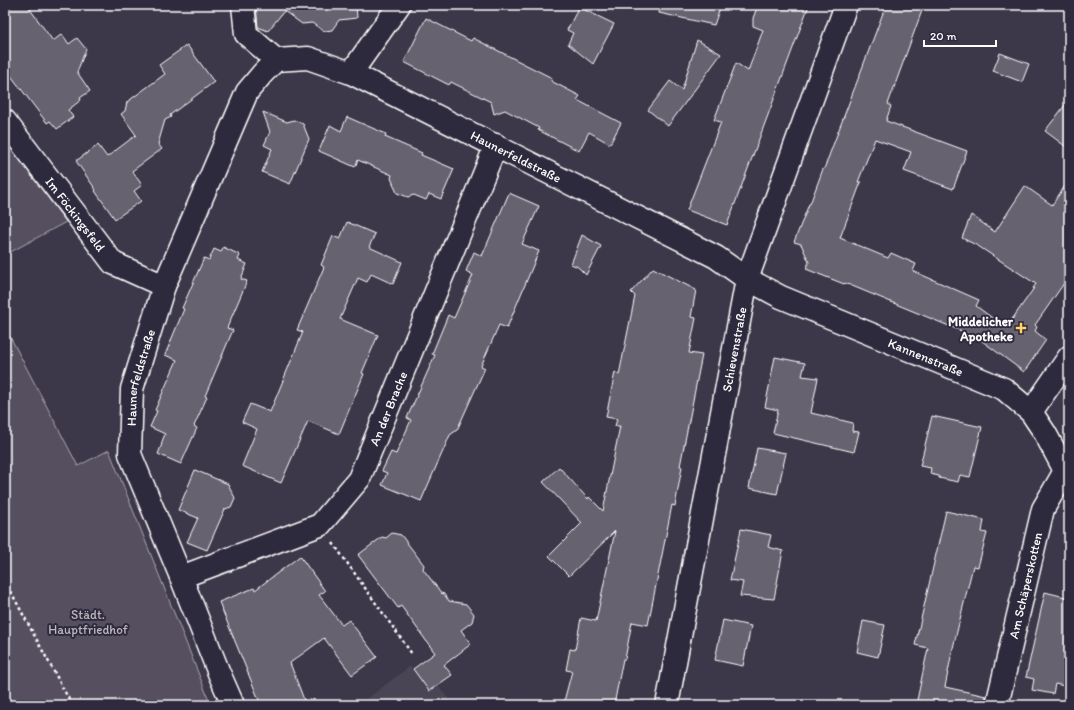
<svg xmlns="http://www.w3.org/2000/svg" width="1074" height="710" font-family="Itim,sans-serif">
<style>
.built{fill:#494455}
.green{fill:#555060;stroke:#aaa8b0}
.building{fill:#666270;stroke:#fff}
.lines{fill:none;stroke-linecap:round;stroke-linejoin:round}
.minor-casing{stroke:#fff;stroke-width:25}
.path{stroke:#fff;stroke-width:2.5;stroke-dasharray:3 3;stroke-linecap:butt}
.minor{stroke:#2f2a3d;stroke-width:22}
.poi-dot{fill:#ffd166;stroke:#2f2a3d;stroke-width:1.5}
.labels{text-anchor:middle;dominant-baseline:central;stroke-width:4;stroke-linejoin:round;paint-order:stroke}
.street-label{font-size:13px;fill:#fff;stroke:#2f2a3d}
.poi-label{font-size:13px;font-weight:bold;fill:#fff;stroke:#2f2a3d;text-anchor:end}
.park-label{font-size:13px;fill:#bbb9bf;stroke:#2f2a3d}
</style>
<rect width="100%" height="100%" fill="#3c3749"/>
<filter id="ink" filterUnits="userSpaceOnUse"><feTurbulence type="fractalNoise" baseFrequency=".025" numOctaves="2"/><feDisplacementMap in="SourceGraphic" scale="8" xChannelSelector="R" yChannelSelector="G"/><feConvolveMatrix kernelMatrix="1 2 1 2 8 2 1 2 1" color-interpolation-filters="sRGB"/></filter>
<g filter="url(#ink)">
<!-- built -->
<path class="built" d="M410,666l19,25 9,-6 15,20h-92l-1,-1z"/>
<!-- green -->
<g class="green">
<path d="M5,140l61,82 -61,33z"/>
<path d="M5,327l73,139 31,-16 102,255h-206z"/>
</g>
<!-- building -->
<g class="building">
<path d="M5,5h22l26,36 9,-7 7,10 8,-6 9,11 -9,23 13,19 -10,7 1,2 -13,10 5,7 -16,12 -7,-8 -3,2 -42,-55z"/>
<path d="M256,5h100l1,13 -18,2 -7,10 -7,1 -3,-1 -10,-7 -10,1 -18,-13 -16,20 -10,-4z"/>
<path d="M660,5h61l-7,20 -55,-12z"/>
<path d="M758,5h51l-82,220 -40,-15 34,-88 -7,-2 22,-57 12,8 15,-41 -10,-4v-8z"/>
<path d="M886,5h38l-36,99 3,2 -5,15 81,30 -14,38 -49,-18 7,-19 -36,-13 -17,43h3l-21,56 48,20 3,-5 25,11 -3,7 66,29 -3,6 30,22 28,-40h-1l3,-4 -58,-38 -16,-8 9,-23 24,17 30,-46 27,19 17,-25v96l-34,49 2,2 -2,4 11,9 -22,32 -46,-34 -133,-55 -1,1 -38,-15 3,-7 -8,-18 -7,-2 15,-38h1l13,-35h1z"/>
<path d="M579,7l35,17 -21,40 -25,-20 5,-11 -6,-3z"/>
<path d="M426,18l45,23 2,-3 79,40 -1,3 29,15 -3,4 44,23 -11,21 -21,-12 -10,19 -41,-21 1,-2 -34,-18 -11,4 -3,-12 -40,-20 -2,3 -45,-23z"/>
<path d="M697,40l24,14 -53,72 -20,-16 22,-29 12,9z"/>
<path d="M187,45l27,37 -44,33 1,2 -6,3 -7,24 4,5 -30,22 10,14 -8,6 7,10 -26,18 -20,-28 1,-1 -20,-29 22,-16 9,12 29,-22 -15,-21 4,-3 2,-9 38,-28 -6,-9z"/>
<path d="M1000,53l29,11 -7,18 -29,-11z"/>
<path d="M1069,100v49l-24,-18z"/>
<path d="M263,112l24,10 7,-2 9,4 6,15 -19,45 -28,-12 10,-23 -8,-4 6,-13z"/>
<path d="M347,117l39,17 -1,3 37,16 -1,2 33,14 -13,30 -12,-5 -3,6 -12,-5 -6,2 -11,-4 -6,-15 1,-3 -34,-15 -3,7 -36,-16 11,-26 11,6z"/>
<path d="M509,193l30,13 -17,38 17,7 -32,77 -8,-3 -18,41 4,2 -28,62 -7,5 -29,66 -39,-16 5,-12 -5,-2 9,-19 5,2 15,-34 -4,-2 28,-63 -3,-1 16,-39 6,3 19,-43 -7,-4 8,-19 8,4z"/>
<path d="M347,222l28,12 -6,13 33,15 -9,22 -22,-10 -4,8 -9,-4 -18,41 38,16 -16,38 2,1 -25,60 -31,-13 -27,62 -39,-17 15,-37 -15,-7 8,-18 20,8 33,-80 -6,-2 27,-63 -3,-2 12,-29 7,3z"/>
<path d="M582,235l19,11 -15,29 -8,-8 -7,-3z"/>
<path d="M223,247l17,8 -2,5 9,4 -6,15 6,2 -20,47 6,2 -28,66 2,1 -13,29 3,2 -16,36 -23,-10 4,-10h-1l4,-10 -15,-7 7,-16 -2,-1 22,-50 -12,-5 19,-46 -2,-1 22,-50 5,2 5,-11 7,3z"/>
<path d="M653,268l43,22 -5,27 5,1 -7,35 13,2 -22,111 2,1 -7,39 -3,-1 -24,120 -16,-3 -7,37h-2l-9,46h-7l-23,-4 -1,4h-20l9,-34 -6,-1 4,-21 5,1 6,-32 15,3 19,-90 -46,45 -20,-20 33,-33 -39,-41 16,-15 29,32 1,-2 14,14 17,-85h-5l2,-7 -11,-2 9,-45 4,3 16,-79 -4,-4z"/>
<path d="M775,357l30,6 -3,13 16,2 -7,35 42,10 -1,8 7,1 -5,20 -81,-19 5,-23 -13,-3z"/>
<path d="M932,416l50,11 -12,50 -10,-2 -2,7 -19,-4v-2l-9,-2 1,-6 -11,-2z"/>
<path d="M757,448l29,5 -9,41 -28,-6z"/>
<path d="M195,470l33,14 7,14 -4,9 -6,2 -18,41 -20,-8 11,-24 -20,-8z"/>
<path d="M946,511l38,9 -2,12 5,1 -9,34 -5,-1 -21,86 -7,35 41,9 -1,9h-69l12,-57 -13,-3z"/>
<path d="M741,529l30,6 -3,12 15,4 -9,48 -34,-3 3,-14 -13,-2z"/>
<path d="M392,533l9,2 23,30 -1,4 19,25 1,-1 6,8 17,3 8,10 -2,8 -11,8 10,14 -27,21 8,10 -23,16 -16,-22 22,-16 -34,-47 -3,2 -40,-53 24,-18 4,1z"/>
<path d="M300,556l25,35 -6,4 23,30 7,-5 28,37 -25,18 -28,-37 -34,25 16,42h-45l-42,-103 35,-14 1,2z"/>
<path d="M1045,592l24,6v72l-4,16 -10,-2 -2,10 -21,-4 2,-11 -8,-2z"/>
<path d="M723,620l28,6 -8,40 -28,-6z"/>
<path d="M863,621l22,4 -7,32 -21,-5z"/>
</g>
<g class="lines">
<!-- minor casing -->
<g class="minor-casing">
<g id="minor">
<path d="M243,5l3,29 30,26"/>
<path d="M351,73l48,-68"/>
<path id="s1" d="M5,121l108,142 51,23"/>
<path d="M1031,412l38,-55"/>
<path id="s2" d="M181,577l139,-52 39,-46 137,-334"/>
<path id="s3" d="M233,705l-14,-32 -38,-96 -51,-123 2,-65 32,-103 83,-194 16,-19 13,-13 32,-2 43,15 365,184 31,22 34,18 223,92 27,23 14,21 24,45"/>
<path id="s4" d="M667,705l80,-426 99,-274"/>
<path id="s5" d="M997,705l46,-196 22,-38"/>
</g>
</g>
<!-- path -->
<g class="path">
<path d="M333,543l79,111"/>
<path d="M5,581l67,124"/>
</g>
<!-- minor -->
<use href="#minor" class="minor"/>
</g>
</g>
<!-- markers -->
<path class="poi-dot" d="M1019 322h4v4h4v4h-4v4h-4v-4h-4v-4h4z"/>
<g class="labels">
<!-- street labels -->
<g class="street-label">
<text stroke="none"><textPath href="#s3" startOffset="961">Haunerfeldstraße</textPath></text>
<text stroke="none"><textPath href="#s1" startOffset="117">Im Föckingsfeld</textPath></text>
<text stroke="none"><textPath href="#s4" startOffset="362">Schievenstraße</textPath></text>
<text stroke="none"><textPath href="#s3" startOffset="1418">Kannenstraße</textPath></text>
<text stroke="none"><textPath href="#s3" startOffset="349">Haunerfeldstraße</textPath></text>
<text stroke="none"><textPath href="#s2" startOffset="285">An der Brache</textPath></text>
<text stroke="none"><textPath href="#s5" startOffset="123">Am Schäperskotten</textPath></text>
</g>
<!-- poi labels -->
<g class="poi-label">
<text x="1013" y="321">Middelicher<tspan x="1013" dy="15">Apotheke</tspan></text>
</g>
<!-- park labels -->
<g class="park-label">
<text x="88" y="614">Städt.<tspan x="88" dy="15">Hauptfriedhof</tspan></text>
</g>
</g>
<!-- margin -->
<rect width="1074" height="710" fill="none" stroke="#2f2a3d" stroke-width="20"/>
<rect x="10" y="10" width="1054" height="690" fill="none" stroke="#fff" stroke-width="1.5" filter="url(#ink)"/>
<!-- scale -->
<path d="M924 40v6h72v-6" fill="none" stroke="#ffffff" stroke-width="2"/>
<text x="930" y="40" font-size="12" fill="#ffffff" stroke="#2f2a3d" stroke-width="3" paint-order="stroke">20 m</text>
</svg>
